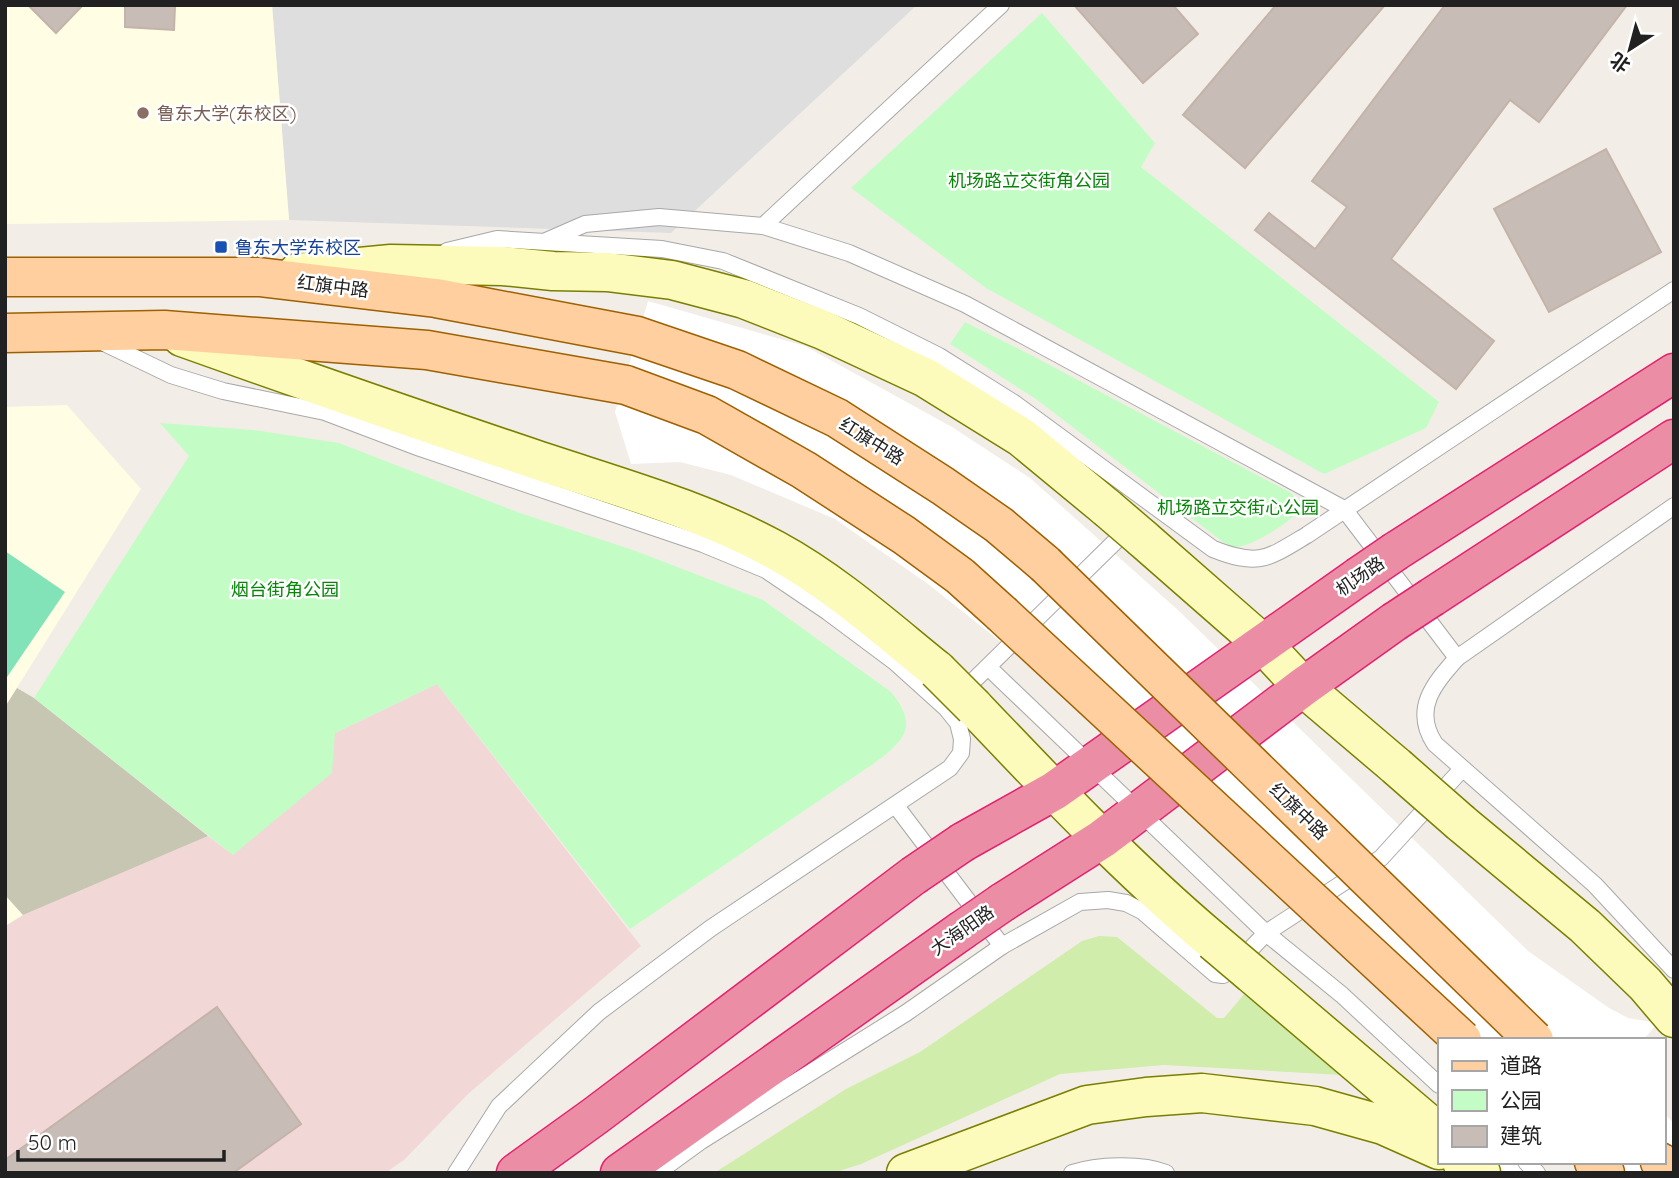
<svg xmlns="http://www.w3.org/2000/svg" width="1679" height="1178" font-family="Quicksand,'Noto Sans SC',sans-serif">
<style>
.residential{fill:#dfdede}
.commercial{fill:#f2d7d7}
.education{fill:#fffde3}
.construction{fill:#c7c6b2}
.grass{fill:#d0edac}
.park{fill:#c4fcc5}
.pitch{fill:#83e3b8}
.pier{fill:#fff}
.building{fill:#c7bdb6;stroke:#c4b3a9;stroke-width:2}
.lines{fill:none;stroke-linecap:round;stroke-linejoin:round}
.lane-casing{stroke:#a8a8a8;stroke-width:18}
.secondary-casing{stroke:#7a7f01;stroke-width:41}
.primary-casing{stroke:#9e6000;stroke-width:41}
.highway-casing{stroke:#e22270;stroke-width:41}
.lane{stroke:#fff;stroke-width:16}
.secondary{stroke:#fcfbbb;stroke-width:38}
.primary{stroke:#ffcf9f;stroke-width:38}
.highway{stroke:#eb8da5;stroke-width:38}
.secondary-bridge-casing{stroke:#7a7f01;stroke-width:41;stroke-linecap:butt}
.primary-bridge-casing{stroke:#9e6000;stroke-width:41;stroke-linecap:butt}
.highway-bridge-casing{stroke:#e22270;stroke-width:41;stroke-linecap:butt}
.secondary-bridge{stroke:#fcfbbb;stroke-width:38}
.primary-bridge{stroke:#ffcf9f;stroke-width:38}
.highway-bridge{stroke:#eb8da5;stroke-width:38}
.education-dot{fill:#8d6e63;stroke:#fff;stroke-width:2.5}
.transit-dot{fill:#1a4fb4;stroke:#fff;stroke-width:2.5}
.labels{text-anchor:middle;dominant-baseline:central;stroke-width:5;stroke-linejoin:round;paint-order:stroke}
.education-label{font-size:18px;fill:#785e54;stroke:#fff;text-anchor:start}
.park-label{font-size:18px;fill:#08860a;stroke:#fff}
.transit-label{font-size:18px;fill:#164399;stroke:#fff;text-anchor:start}
.street-label{font-size:18px;fill:#212121;stroke:#fff}
</style>
<rect width="100%" height="100%" fill="#f2eee7"/>
<!-- residential -->
<path class="residential" d="M272,5h645l-246,228 -382,-13z"/>
<!-- commercial -->
<path class="commercial" d="M437,684l204,262 -173,148 -64,66 -19,13h-380v-247l18,-11 185,-79 25,19 102,-122z"/>
<!-- education -->
<g class="education">
<path d="M5,5h267l17,215 -284,4z"/>
<path d="M67,405l74,84 -136,218v-300z"/>
<path d="M5,895l18,20 -18,11z"/>
</g>
<!-- construction -->
<path class="construction" d="M17,688l17,10 174,138 -185,79 -18,-20v-188z"/>
<!-- grass -->
<path class="grass" d="M1099,936l18,1 100,81h7l22,-26 96,83 -178,-10 -104,9 -199,90 -28,9h-119l132,-84 74,-37 162,-111z"/>
<!-- park -->
<g class="park">
<path d="M1042,13l113,130 -14,24 298,235 -13,26 -102,46 -338,-186 -135,-100z"/>
<path d="M965,322l62,31 264,140 7,8 2,8c-8,12 -51,40 -66,38 -4,-1 -7,-3 -11,-5l-187,-143 -86,-55z"/>
<path d="M160,423l94,7 85,13 181,70 113,37 130,50 128,92c28,34 14,49 -18,72l-243,165 -193,-245 -102,49 -3,40 -99,82 -199,-157 155,-242z"/>
</g>
<!-- pitch -->
<path class="pitch" d="M5,551l60,41 -60,88z"/>
<!-- pier -->
<g class="pier">
<path d="M648,301l157,45 147,81 78,51 149,133 349,340 81,57 19,10 30,5 -15,17h-197l-396,-359 -122,-97 -93,-65 -104,-44 -51,-13 -49,2 -16,-52z"/>
<path d="M1663,1113l11,10v50h-90l-11,-11h90z"/>
<path d="M1495,1162h26l14,11h-46z"/>
</g>
<!-- building -->
<g class="building">
<path d="M28,5h55l-27,28z"/>
<path d="M125,5h50l-1,25 -49,-3z"/>
<path d="M1074,5h99l25,29 -55,49z"/>
<path d="M1276,5h109l-140,163 -62,-53z"/>
<path d="M1445,5h182l-88,117 -29,-22 -119,159 103,82 -38,48 -201,-159 14,-17 46,36 32,-42 -35,-26z"/>
<path d="M1606,149l55,103 -112,60 -55,-103z"/>
<path d="M217,1007l84,117 -68,49h-228v-13z"/>
</g>
<g class="lines">
<!-- lane casing -->
<g class="lane-casing">
<g id="lane">
<path d="M763,226l86,27 116,51 379,205 113,149"/>
<path d="M546,241l39,-17 74,-7 104,9 238,-221"/>
<path d="M447,251l50,-12 165,10 61,12 136,55 80,40 75,47 199,146c46,18 54,10 94,-14l367,-245"/>
<path d="M100,341l71,34 52,16 102,21 95,36 283,96 63,26 62,42 67,50 51,46 12,15 4,16 -1,14 -11,15 -239,160 -112,84 -100,94 -43,67"/>
<path d="M1674,506l-217,152c-23,26 -45,51 -22,86l160,141 79,85"/>
<path d="M988,667l278,266 76,62 97,90"/>
<path d="M959,695l171,-168"/>
<path d="M896,806l106,140"/>
<path d="M1526,1162l11,11"/>
<path d="M657,1173l44,-32 205,-128 96,-67 78,-44 28,-2 18,3 16,8 73,63 8,1 6,-3 37,-39 115,-75 81,-89"/>
<path d="M1072,1173c25,-8 69,-10 94,0"/>
</g>
</g>
<!-- secondary casing -->
<g class="secondary-casing">
<g id="secondary">
<path d="M297,273l94,-9 112,2 50,5 54,1 65,8 72,19 79,31 103,48 95,59 86,71"/>
<path d="M182,337c115,41 230,81 346,120 82,28 170,51 247,93 59,32 110,78 162,120"/>
<path d="M1142,538l121,106 40,43 93,79"/>
<path d="M974,707c77,81 154,162 239,234"/>
<path d="M1461,823l124,103 60,58 29,34"/>
<path d="M1252,974l187,159"/>
<path d="M1462,1162l19,11"/>
<path d="M906,1173l181,-68 59,-8 56,-4 113,13 68,19 56,25"/>
</g>
</g>
<!-- primary casing -->
<g class="primary-casing">
<g id="primary">
<path d="M5,277h254l177,21 201,38 100,34 100,48 106,68 56,39 46,39"/>
<path d="M5,333l159,-3 263,20 199,35 81,30 97,55 100,65 56,41 41,37"/>
<path d="M1594,1162l11,11"/>
<path d="M1660,1162l11,11"/>
</g>
</g>
<!-- highway casing -->
<g class="highway-casing">
<g id="highway">
<path d="M1396,551l278,-178"/>
<path d="M1432,597l242,-158"/>
<path d="M963,842l91,-51 304,-214"/>
<path d="M1003,902l99,-63 201,-152 91,-65"/>
<path d="M516,1173l79,-57 318,-240"/>
<path d="M620,1173l341,-242"/>
</g>
</g>
<!-- lane -->
<use href="#lane" class="lane"/>
<!-- secondary -->
<use href="#secondary" class="secondary"/>
<!-- primary -->
<use href="#primary" class="primary"/>
<!-- highway -->
<use href="#highway" class="highway"/>
<!-- secondary-bridge casing -->
<g class="secondary-bridge-casing">
<g id="secondary-bridge">
<path d="M1107,508l35,30"/>
<path d="M937,670l37,37"/>
<path d="M1396,766l65,57"/>
<path d="M1213,941l39,33"/>
</g>
</g>
<!-- primary-bridge casing -->
<g class="primary-bridge-casing">
<g id="primary-bridge">
<path d="M1045,564l489,476"/>
<path d="M1001,613l461,427"/>
</g>
</g>
<!-- highway-bridge casing -->
<g class="highway-bridge-casing">
<g id="highway-bridge">
<path d="M1358,577l38,-26"/>
<path d="M1394,622l38,-25"/>
<path d="M913,876l50,-34"/>
<path d="M961,931l42,-29"/>
</g>
</g>
<!-- secondary-bridge -->
<use href="#secondary-bridge" class="secondary-bridge"/>
<!-- primary-bridge -->
<use href="#primary-bridge" class="primary-bridge"/>
<!-- highway-bridge -->
<use href="#highway-bridge" class="highway-bridge"/>
</g>
<!-- markers -->
<circle class="education-dot" cx="143" cy="113" r="7"/>
<rect class="transit-dot" x="214" y="240" width="14" height="14" rx="3.5"/>
<g class="labels">
<!-- education labels -->
<g class="education-label">
<text x="157" y="113">鲁东大学(东校区)</text>
</g>
<!-- park labels -->
<g class="park-label">
<text x="1029" y="180">机场路立交街角公园</text>
<text x="1238" y="507">机场路立交街心公园</text>
<text x="285" y="589">烟台街角公园</text>
</g>
<!-- transit labels -->
<g class="transit-label">
<text x="235" y="247">鲁东大学东校区</text>
</g>
<!-- street labels -->
<g class="street-label">
<text transform="translate(333 286) rotate(7)">红旗中路</text>
<text transform="translate(872 441) rotate(32)">红旗中路</text>
<text transform="translate(1360 576) rotate(-35)">机场路</text>
<text transform="translate(1299 811) rotate(44)">红旗中路</text>
<text transform="translate(962 930) rotate(-35)">大海阳路</text>
</g>
</g>
<!-- border -->
<rect width="1679" height="1178" fill="none" stroke="#212121" stroke-width="14"/>
<!-- legend -->
<rect x="1438" y="1038" width="228" height="126" fill="#ffffff" stroke="#a6a6a6" stroke-width="2"/>
<rect x="1452" y="1061" width="35" height="10" fill="#ffcf9f" stroke="#a6a6a6" stroke-width="2"/>
<text x="1500" y="1073" font-size="21" fill="#212121">道路</text>
<rect x="1452" y="1090" width="35" height="21" fill="#c4fcc5" stroke="#a6a6a6" stroke-width="2"/>
<text x="1500" y="1108" font-size="21" fill="#212121">公园</text>
<rect x="1452" y="1126" width="35" height="21" fill="#c7bdb6" stroke="#a6a6a6" stroke-width="2"/>
<text x="1500" y="1143" font-size="21" fill="#212121">建筑</text>
<!-- north arrow -->
<g transform="translate(1630 49) rotate(216)" stroke="#ffffff" stroke-width="5" paint-order="stroke">
<path d="M0-5L12 26L0 18L-12 26Z" fill="#212121"/>
<text y="-10" font-size="19" font-weight="bold" text-anchor="middle" fill="#212121">北</text>
</g>
<!-- scale -->
<path d="M18 1150v10h206v-10" fill="none" stroke="#212121" stroke-width="3.5"/>
<text x="28" y="1150" font-size="21" fill="#212121" stroke="#ffffff" stroke-width="5" paint-order="stroke">50 m</text>
</svg>
